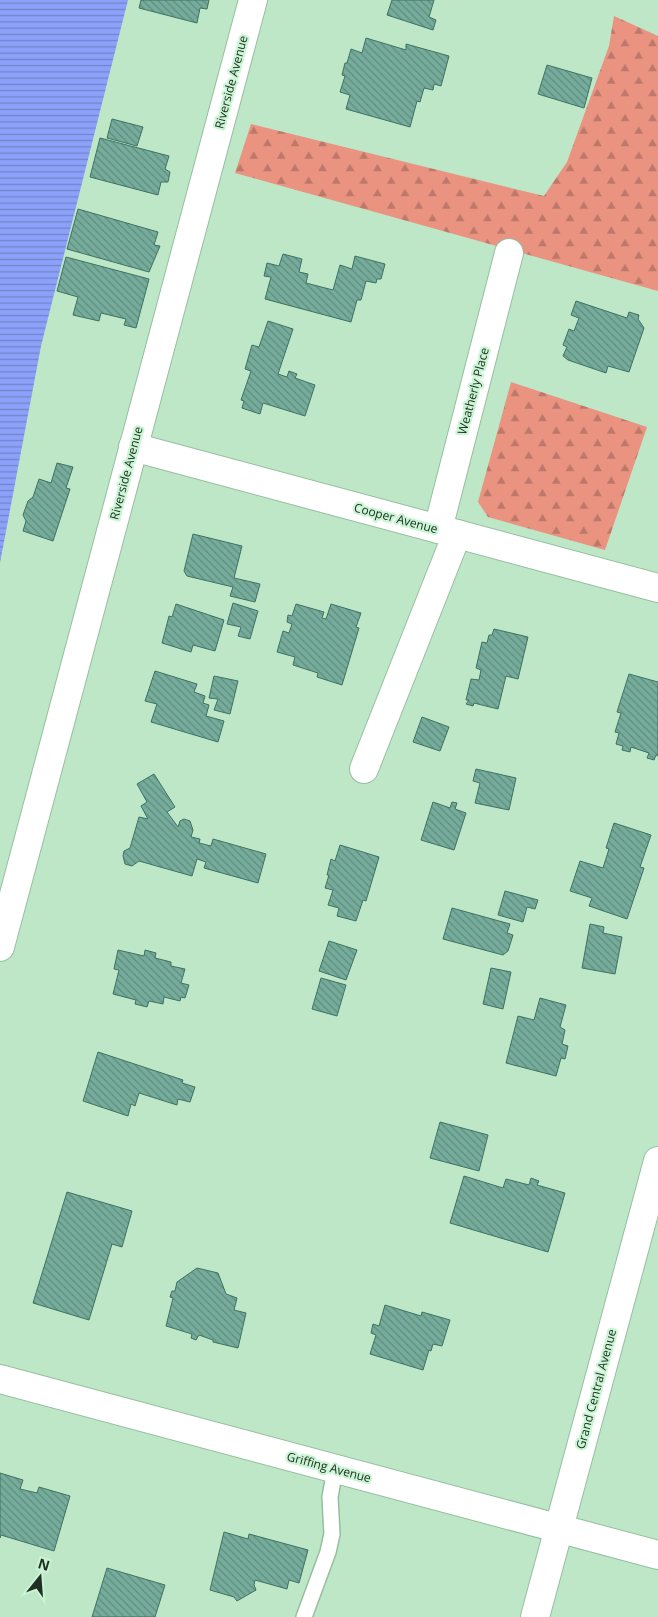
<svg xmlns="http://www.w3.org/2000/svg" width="658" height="1617" font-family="'Open Sans',sans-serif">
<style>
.forest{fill:url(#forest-firs)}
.water{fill:url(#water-rules)}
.building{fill:url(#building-back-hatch);stroke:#3d7262}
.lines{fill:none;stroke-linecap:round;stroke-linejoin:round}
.lane-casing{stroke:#96bfa0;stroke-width:18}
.street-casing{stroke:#96bfa0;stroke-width:30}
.lane{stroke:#fff;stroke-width:15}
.street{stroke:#fff;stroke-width:28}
.labels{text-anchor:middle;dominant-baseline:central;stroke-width:4.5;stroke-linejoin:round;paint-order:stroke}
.street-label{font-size:12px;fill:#203024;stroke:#caf5d4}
</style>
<defs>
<pattern id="forest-firs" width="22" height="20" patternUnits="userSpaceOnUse" patternTransform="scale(1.25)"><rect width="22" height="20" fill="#ea9381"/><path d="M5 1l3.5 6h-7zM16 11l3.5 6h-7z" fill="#bd7869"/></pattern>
<pattern id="water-rules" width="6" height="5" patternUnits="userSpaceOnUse" patternTransform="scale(1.25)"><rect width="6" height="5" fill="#8ca1f9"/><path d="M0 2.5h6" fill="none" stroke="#7284c9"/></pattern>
<pattern id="building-back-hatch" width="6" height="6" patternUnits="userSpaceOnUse" patternTransform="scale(1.25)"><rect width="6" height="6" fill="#76ac9b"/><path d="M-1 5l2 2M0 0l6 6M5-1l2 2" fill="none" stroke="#608c7e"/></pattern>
</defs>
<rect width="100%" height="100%" fill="#bde7c7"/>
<!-- forest -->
<g class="forest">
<path d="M614,16l44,20v255l-423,-118 16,-49 293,72 23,-34 42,-116z"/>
<path d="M511,382l136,45 -42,123 -117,-33 -10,-15z"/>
</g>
<!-- water -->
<path class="water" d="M0,0h128l-87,346 -41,217z"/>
<!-- building -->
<g class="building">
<path d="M141,0h68l-2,9 -7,-1 -3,15 -58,-15z"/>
<path d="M392,0h42l-5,17 7,3 -3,10 -46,-15z"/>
<path d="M366,38l40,12v-6l43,12 -8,30 -7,-2 -1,6 -9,-2 -4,14 -3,-1 -7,26 -64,-18 4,-14 -10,-3 5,-16 -3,-1 3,-12h2l4,-14 11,4z"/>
<path d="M547,65l45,13 -8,30 -46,-14z"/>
<path d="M112,119l31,8 -6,19 -30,-8z"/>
<path d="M100,138l69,18 -4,13 5,3 -2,10h-7l-3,13 -68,-18z"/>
<path d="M78,209l80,23 -4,13 6,1 -11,26 -82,-23z"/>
<path d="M283,254l19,5 -3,13 9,2 -2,9 27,7 7,-25 12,4 3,-13 30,8 -4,15h-4l-1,4 -10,-2 -5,19h-4l-6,22 -86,-23 6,-22 -7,-1 3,-13 12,3z"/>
<path d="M66,257l83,22 -13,49 -12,-3 2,-6 -25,-6 -2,8 -26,-6 5,-18 -21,-6z"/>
<path d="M576,301l51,17 2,-6 10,3 -1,4 6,9 -15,44 -21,-6 -2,7 -38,-13 -5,-4 4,-9 -4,-2 6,-16 5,2 5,-13 -8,-3z"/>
<path d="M268,321l25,8 -15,45 9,3 2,-6 8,3 -2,4 20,7 -10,31 -42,-13 -3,11 -18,-6 2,-7 -3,-1 10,-29 -6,-2 7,-24 7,2z"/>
<path d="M57,463l16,4 -7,21 4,1 -17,52 -30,-10 3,-10 -3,-6 5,-14 5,-4 6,-18 12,4z"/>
<path d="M193,534l49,12 -8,32 26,6 -5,18 -25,-6 3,-9 -46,-11 -3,-5z"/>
<path d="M233,603l25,8 -8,28 -12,-3 3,-9 -14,-3z"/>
<path d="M176,604l48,16 -9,31 -22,-6 -2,7 -29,-9 7,-27 3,1z"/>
<path d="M296,604l28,8 -2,6 4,1 5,-15 30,9 -5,14 3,1 -17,57 -25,-8 1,-4 -25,-8 2,-8 -18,-5 6,-21 6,2 3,-9 -5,-2 1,-7 4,1z"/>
<path d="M494,629l34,8 -10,42 -12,-3 -8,33 -24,-6 -1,3 -7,-2 3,-4h-3l5,-21 8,1 2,-10 -5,-2 6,-26 5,1 2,-8h3z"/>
<path d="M155,671l42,13 -3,8 11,4 -2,7 6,2 -3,11 18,5 -6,21 -67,-20 6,-18 -12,-3z"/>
<path d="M629,674l29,8v74l-2,-1 -2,5 -7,-2 2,-5 -18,-6 -1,5 -8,-2 1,-4 -7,-2 3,-11 -4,-1 6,-19 -4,-1z"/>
<path d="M214,676l24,5 -8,33 -16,-4 4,-11 -9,-1z"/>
<path d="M422,717l27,10 -9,24 -27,-9z"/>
<path d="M476,769l40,9 -7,32 -34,-7 5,-20 -7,-2z"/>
<path d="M154,774l21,33 -8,5 11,15 2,-6 4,-2 6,2 3,9 -2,7 9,2 -1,4 12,3 2,-7 53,15 -8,29 -54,-15 2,-6 -9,-3 -5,17 -53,-15 -7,5 -7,-2 -2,-8 1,-5 6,-3 9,-31 9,2 -7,-13 6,-4 -10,-18z"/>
<path d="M433,802l17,6 2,-6 5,1 -2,6 11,4 -12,37 -33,-10z"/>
<path d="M614,823l37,12 -11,32 4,1 -17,51 -38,-13 3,-8 -22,-7 10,-30 23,7 6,-19 -3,-1z"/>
<path d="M340,845l39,12 -13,44 -3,-1 -7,21 -19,-5 2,-8 -11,-3 5,-15 -8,-2 4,-13h-2l4,-16 4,2z"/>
<path d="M505,891l33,9 -3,9 -8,-2 -4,15 -25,-7z"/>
<path d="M452,908l58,16 -3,9 6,2 -5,16 -5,4 -60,-16z"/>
<path d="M590,924l14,3 -1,6 19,4 -7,37 -33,-6z"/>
<path d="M329,941l28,9 -11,30 -27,-9z"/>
<path d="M118,950l26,6 1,-6 11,3 -1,5 16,4v4l14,3 -4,14 8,2 -4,13 -4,-1 -1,4 -16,-4 -1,7 -14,-3 -2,6 -12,-3 1,-4 -23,-6 6,-24 -5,-1z"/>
<path d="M491,968l20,4 -8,37 -20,-5z"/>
<path d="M321,978l25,7 -9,31 -25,-7z"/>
<path d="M540,998l26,7 -6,22 5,3 -3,14 6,2 -3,13 -4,-1 -5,18 -50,-13 12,-47 16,4z"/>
<path d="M98,1052l85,28 -1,3 13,4 -5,15 -12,-3 -1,6 -38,-12 -4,13 -4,-2 -3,12 -45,-15z"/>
<path d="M440,1122l48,13 -9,36 -49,-13z"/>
<path d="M464,1176l39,12 3,-9 23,6 2,-7 8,3 -2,4 28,8 -17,59 -98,-29z"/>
<path d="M67,1192l65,19 -10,36 -10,-3 -23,76 -56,-17z"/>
<path d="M197,1268l21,5 8,21 11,4 -3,12 12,3 -8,35 -25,-6v-2l-14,-5 -3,5 -5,-2 1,-4 -26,-8 7,-28 -3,-1 2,-6h3l2,-9z"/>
<path d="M385,1305l36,11 1,-4 28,8 -8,26 -9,-2 -2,7 -2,-1 -6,20 -53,-16 6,-19 -5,-2 2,-9 6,2z"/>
<path d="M0,1473l23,7 -3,9 17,4 2,-6 31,9 -16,55 -53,-16 -1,3z"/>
<path d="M224,1532l24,7 1,-5 59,16 -9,33 -10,-3 -2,9 -32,-9 -1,5 2,5 -19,11 -3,-4 -24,-7z"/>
<path d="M107,1568l58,17 -10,32h-63z"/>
</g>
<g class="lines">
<!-- lane casing -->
<g class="lane-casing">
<path id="lane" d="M304,1617l24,-65 4,-18 -2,-37 5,-28"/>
</g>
<!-- street casing -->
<g class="street-casing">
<g id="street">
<path d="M133,447l525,141"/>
<path d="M438,529l71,-276"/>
<path d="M364,769l93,-235"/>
<path d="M0,947l253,-947"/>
<path d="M0,1379l658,176"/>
<path d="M535,1617l123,-456"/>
</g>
</g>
<!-- lane -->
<use href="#lane" class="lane"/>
<!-- street -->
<use href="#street" class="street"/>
</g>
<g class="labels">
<!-- street labels -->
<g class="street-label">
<text transform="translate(231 82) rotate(-75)">Riverside Avenue</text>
<text transform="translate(473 391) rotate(-75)">Weatherly Place</text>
<text transform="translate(126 473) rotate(-75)">Riverside Avenue</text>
<text transform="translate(396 518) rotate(15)">Cooper Avenue</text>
<text transform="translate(596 1389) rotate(-75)">Grand Central Avenue</text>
<text transform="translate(329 1467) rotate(15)">Griffing Avenue</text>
</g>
</g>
<!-- north arrow -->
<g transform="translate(40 1577) rotate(17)" stroke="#caf5d4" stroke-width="4" paint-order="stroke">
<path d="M0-4L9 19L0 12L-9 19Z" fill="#203024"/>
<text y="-8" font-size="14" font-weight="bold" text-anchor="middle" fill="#203024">N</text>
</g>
</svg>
